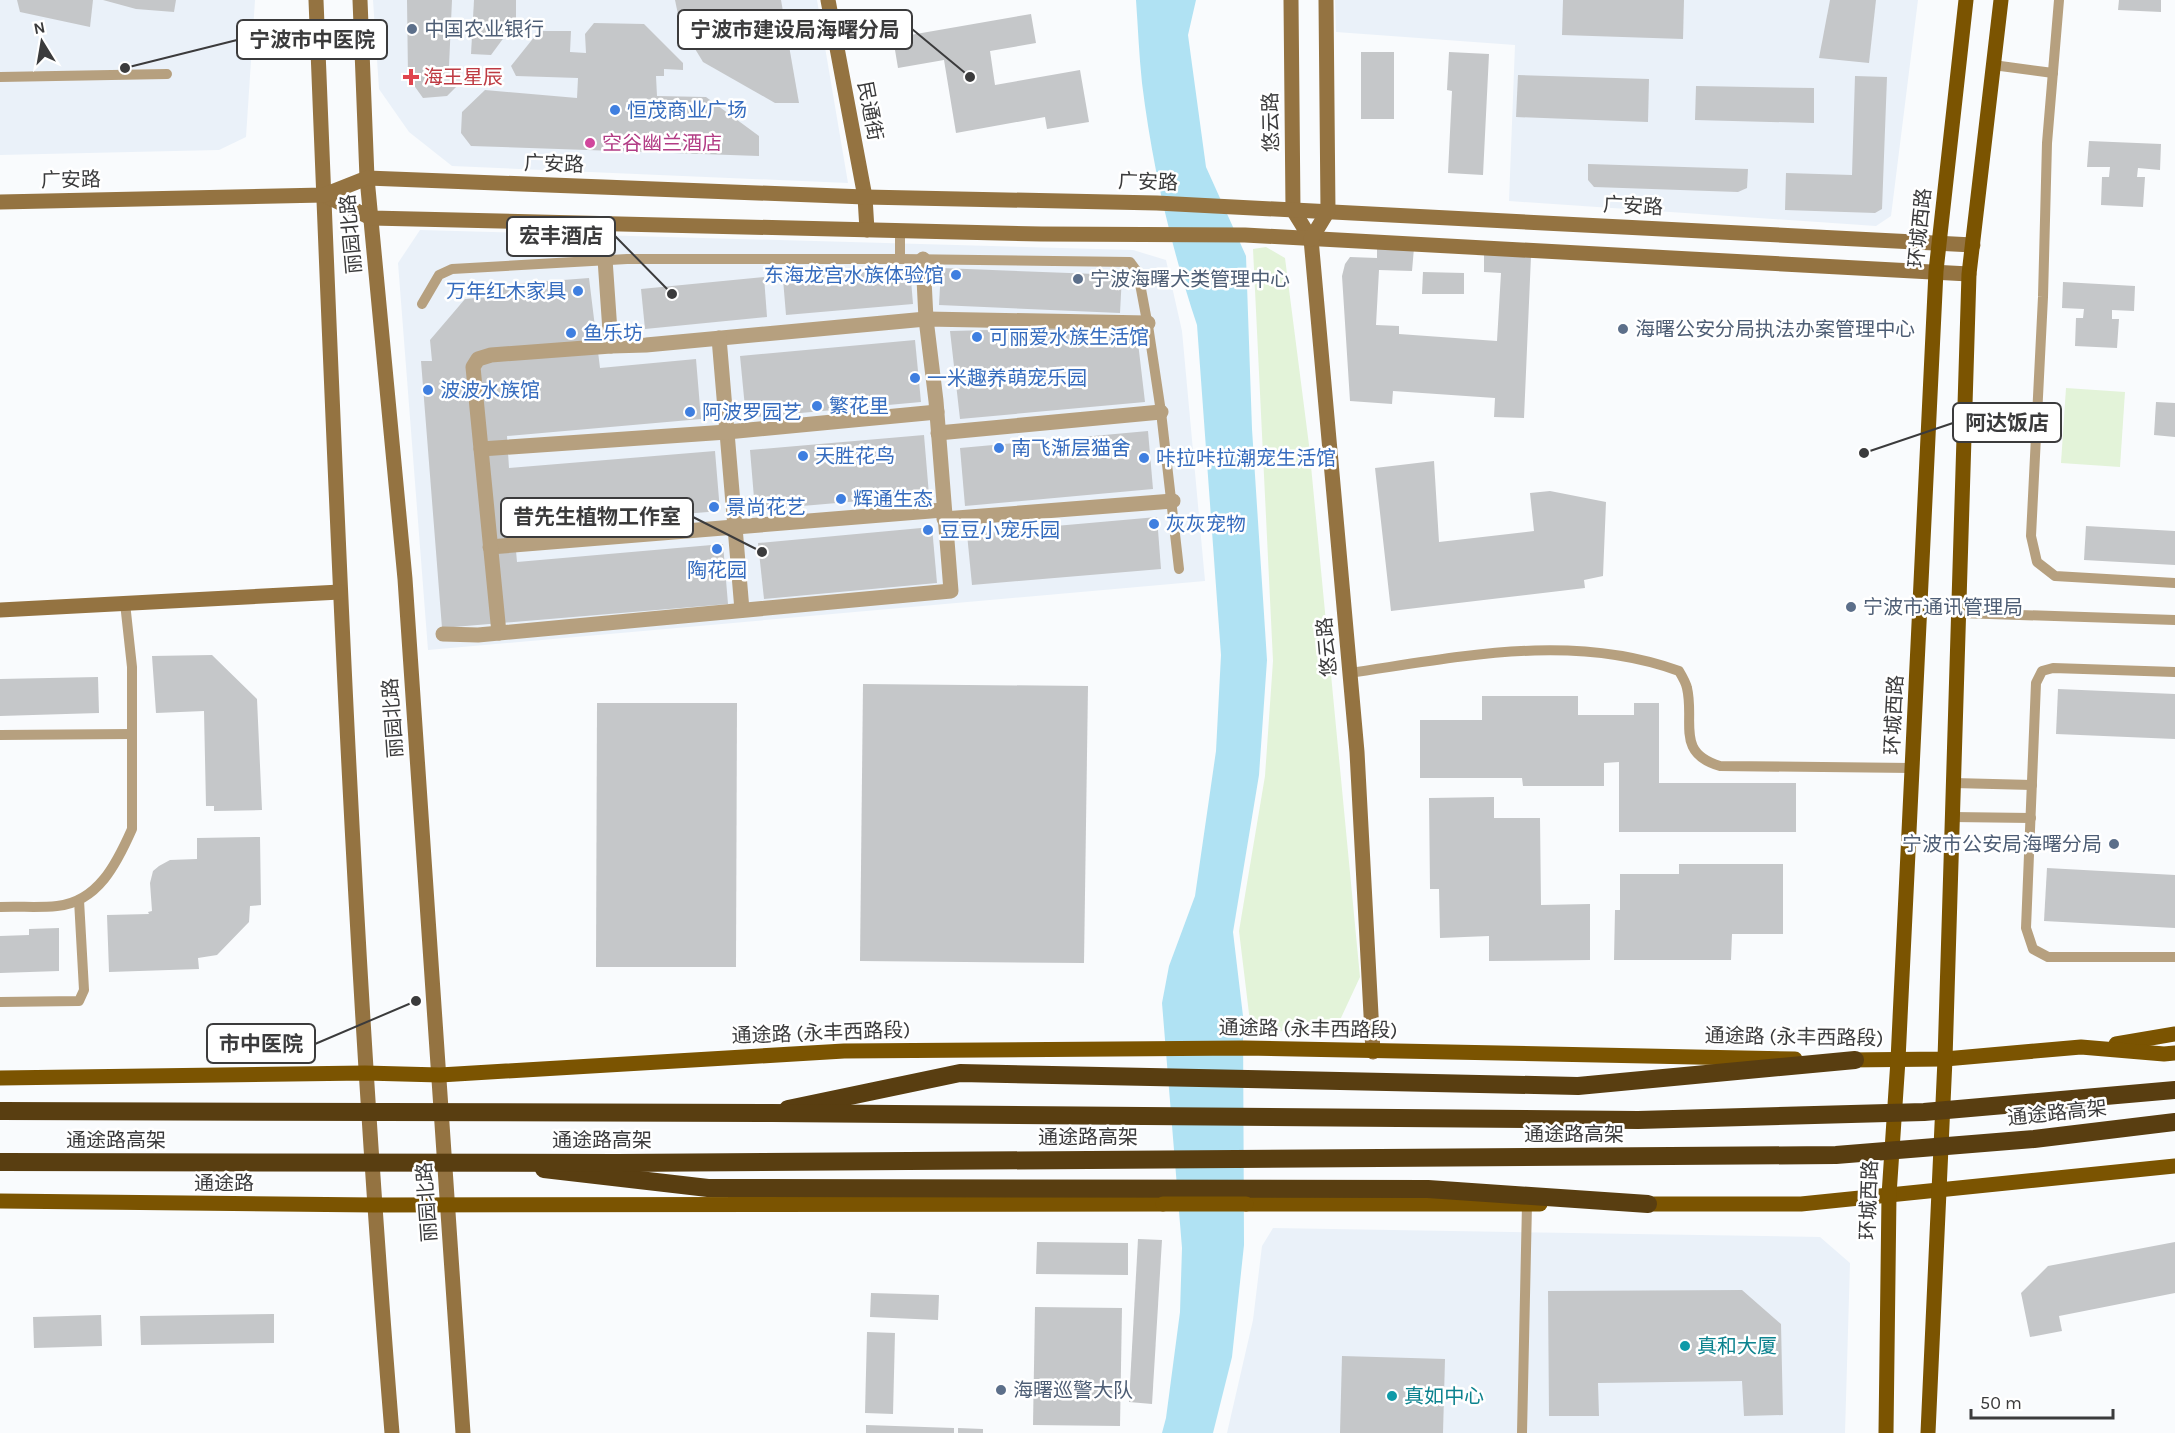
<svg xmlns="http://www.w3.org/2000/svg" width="2175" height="1433" font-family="Karla,'Noto Sans SC',sans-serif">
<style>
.built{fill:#eaf1f9}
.green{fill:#e3f3d9}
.water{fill:#b0e2f3}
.building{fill:#c5c7c9}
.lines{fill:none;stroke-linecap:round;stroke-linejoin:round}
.lane{stroke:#b6a07f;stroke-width:10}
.street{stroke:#b6a07f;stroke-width:15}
.secondary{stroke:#947341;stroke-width:15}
.primary{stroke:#7b5401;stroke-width:15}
.highway{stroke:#593e11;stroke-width:18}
.primary-bridge{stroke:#7b5401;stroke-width:15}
.highway-bridge{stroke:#593e11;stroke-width:18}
.service-dot{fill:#5c6f8a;stroke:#fff;stroke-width:2}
.health-dot{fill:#e0444e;stroke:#fff;stroke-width:2}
.shop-dot{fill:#3f7fe0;stroke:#fff;stroke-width:2}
.hotel-dot{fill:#d1479c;stroke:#fff;stroke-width:2}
.culture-dot{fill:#0f9aa8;stroke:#fff;stroke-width:2}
.labels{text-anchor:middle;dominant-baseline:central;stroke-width:5;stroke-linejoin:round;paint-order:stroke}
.service-label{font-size:20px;fill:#4e5e75;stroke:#fff;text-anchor:start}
.health-label{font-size:20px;fill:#be3a42;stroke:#fff;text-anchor:start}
.shop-label{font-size:20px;fill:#366cbe;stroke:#fff;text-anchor:start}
.street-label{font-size:20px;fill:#3b3b3c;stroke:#fff}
.hotel-label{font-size:20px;fill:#b23c85;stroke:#fff;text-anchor:start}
.culture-label{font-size:20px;fill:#0d838f;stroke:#fff;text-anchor:start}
.leader{fill:none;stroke:#3b3b3c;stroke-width:2}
.callout-dot{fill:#3b3b3c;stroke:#fff;stroke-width:2}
.callout{fill:#fff;stroke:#3b3b3c;stroke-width:2}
.callout-label{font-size:21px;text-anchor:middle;font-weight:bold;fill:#3b3b3c}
</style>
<rect width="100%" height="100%" fill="#f9fbfd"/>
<!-- built -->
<g class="built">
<path d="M0,0h255l-9,137 -27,13 -219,5z"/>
<path d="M373,0h444l31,183 -396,-17 -43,-34 -30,-43z"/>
<path d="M1335,0h583l-27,216 -15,10 -367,-25 6,-156 -179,-13z"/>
<path d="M420,230l713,20 33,10 16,71 23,250 -777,69 -30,-387z"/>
<path d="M1273,1228l547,9 30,26 -5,170h-618l26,-113 9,-74z"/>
</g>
<!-- green -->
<g class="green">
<path d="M1266,247l19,11 24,187 51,532 -26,56 -83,-3 -12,-99 26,-155 8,-115 -20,-412z"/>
<path d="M2066,388l59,4 -5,75 -59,-4z"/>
</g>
<!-- water -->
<path class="water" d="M1136,0h60l-8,35 18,132 40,89 6,173 15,231 -8,115 -26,157 10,84 1,229 -12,112 -19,76h-51l4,-15 14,-106 2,-64 -20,-245 7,-37 26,-70 21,-145 5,-96 -24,-330c-26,-78 -45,-160 -55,-242 -3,-28 -4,-55 -6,-83z"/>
<!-- building -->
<g class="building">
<path d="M17,0h76l-3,27 -70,-15z"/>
<path d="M103,0h73l-2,12 -38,-3z"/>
<path d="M407,0h45l-3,66 12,1 -1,16 -13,13 -24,2 -15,-21z"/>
<path d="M474,0h42v21l-25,34 -20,-1z"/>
<path d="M675,0h106l18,103h-24l-72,-41 -23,-38z"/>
<path d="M1563,0h121l-1,39 -121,-4z"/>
<path d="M1830,0h46l-7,63 -50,-5z"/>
<path d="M2119,0h42v12l-43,-2z"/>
<path d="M1031,14l5,29 -46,8 5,34 85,-15 9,52 -42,7 -2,-12 -89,16 -12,-73 -46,8 -5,-30z"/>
<path d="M594,23l50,1 39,39v7l-19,-1v7h-8l1,20 49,1 53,39v20l-288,-10 -10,-13 1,-21 23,-22 92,8 1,-20 -62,-2 -5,-10 28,-35h32l-1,21 16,1 -1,-19z"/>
<rect x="1361" y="52" width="33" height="67"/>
<path d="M1449,52l40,2 -6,121 -35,-2 4,-82 -5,-1z"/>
<path d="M1518,75l131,4 -1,43 -132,-5z"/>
<path d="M1855,76l32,1 -5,132 -7,4 -90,-3 1,-37 66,2z"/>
<path d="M1696,86l118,2v35l-119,-3z"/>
<path d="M2089,141l72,3 -1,26 -22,-2 -1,9h8l-2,30 -42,-2 1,-28h7l1,-10h-23z"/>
<path d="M1588,164l160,5 -1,19 -9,4 -144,-5 -6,-7z"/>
<path d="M1377,246l37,2 -2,23 -33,-1 -3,55 23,1v8l98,7 4,-68 -17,-1v-18l47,2 -7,162 -30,-1 1,-19 -102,-7 -1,13 -42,-3 -8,-125 3,-12 5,-7 27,1z"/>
<path d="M910,268l3,36 -127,11 -3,-36z"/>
<path d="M941,268l181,7 -2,38 -181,-8z"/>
<path d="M1423,272l41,1v21h-42z"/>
<path d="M764,277l3,40 -122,12 -4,-40z"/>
<path d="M589,278l11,90 96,-9 5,60 -194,17 2,32 206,-17 5,60 -206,17 3,34 206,-18 5,60 -286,24 -21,-267h11l-2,-21 35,-41 21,-2 -1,-11z"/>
<path d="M2063,282l72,4 -1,25 -22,-1v9h7l-2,29 -42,-2 1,-28h7l1,-9 -22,-1z"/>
<path d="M1112,327v10l25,-3 8,68 -185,17 -10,-88z"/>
<path d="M915,340l6,62 -175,16 -6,-62z"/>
<path d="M2156,402l19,1v34l-21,-2z"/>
<path d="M1148,431l5,58 -188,17 -5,-58z"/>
<path d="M924,435l5,60 -174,15 -5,-60z"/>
<path d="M1434,461l5,81 95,-11 -4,-38 20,-2 56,11 -3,74 -19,4 1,8 -194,23 -16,-143z"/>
<path d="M1157,517l4,52 -189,16 -5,-51z"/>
<path d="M2086,526l89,5v34l-91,-5z"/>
<path d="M932,527l5,56 -173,16 -6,-56z"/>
<path d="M212,655l45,44 5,111 -48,1v-5h-8l-2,-95 -48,2 -4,-57z"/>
<path d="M98,677l1,36 -99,3v-37z"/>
<path d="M863,684l225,2 -4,277 -224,-2z"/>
<path d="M2058,689l117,5v45l-119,-5z"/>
<path d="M1482,696h96v19h56v-12h25v80h137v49h-177v-70l-15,1v23h-81l-1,-8h-102v-58h62z"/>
<path d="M597,703h140l-1,264h-140z"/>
<path d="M1494,797v21h46l1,87 49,-1v56l-101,1v-25l-49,2 -1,-49h-9l-1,-91z"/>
<path d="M260,837l1,68 -11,1 -1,16 -32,33 -19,3 1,11 -90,3 -2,-57 42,-1 -1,-2 4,-1 -2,-28 3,-12 6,-5 11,-6 27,-1v-21z"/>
<path d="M1679,864h104v70h-51l-1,26h-117l1,-50h5v-36h59z"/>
<path d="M2047,868l128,7v53l-131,-7z"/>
<path d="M59,928v43l-59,2v-37l29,-1v-6z"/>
<path d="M1138,1239l24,1 -10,164 -23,-2z"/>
<path d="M1037,1242l91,1v32l-92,-1z"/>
<path d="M2175,1242v51l-116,23 3,15 -32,6 -9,-44 27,-27z"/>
<path d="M1742,1290l39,34 2,91 -39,1 -2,-35 -144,2 1,33h-50l-1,-125z"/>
<path d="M871,1293l68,2 -1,25 -68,-3z"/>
<path d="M1035,1307l87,1 -2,118 -87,-1z"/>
<path d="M274,1314v29l-133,2 -1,-29z"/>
<path d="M101,1315l1,31 -68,2 -1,-31z"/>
<path d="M867,1332l28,1 -2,81 -28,-1z"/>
<path d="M1342,1356l103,3 -2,74h-103z"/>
<path d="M866,1425l88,3v5h-88z"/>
<path d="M958,1428l25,1v4h-25z"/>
</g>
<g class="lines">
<!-- lane -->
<g class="lane">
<path d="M2059,0l-12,143 -4,154 -12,239 6,26 18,14 120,7"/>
<path d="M1993,65l60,8"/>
<path d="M0,77l167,-3"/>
<path d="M900,259l230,3 8,11 11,59 12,80 18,157"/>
<path d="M422,304l17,-29 13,-6 175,-10h273v-28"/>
<path d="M1960,613l215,7"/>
<path d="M2175,672l-122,-4 -11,3 -6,12 -10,245 7,21 15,8h127"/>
<path d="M1350,673c109,-16 222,-41 329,-2 3,5 7,12 8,17 8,34 -12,65 33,78l192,2"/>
<path d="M0,735l132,-1"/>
<path d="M1954,783l78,2"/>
<path d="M1953,817l78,1"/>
<path d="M0,907c19,-1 38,1 57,-1 41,-4 60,-43 75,-77v-162l-7,-64"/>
<path d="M0,1002l79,-1 5,-11 -5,-90"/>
<path d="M1522,1433l5,-229"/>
</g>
<!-- street -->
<g class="street">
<path d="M605,259l6,87 35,-1 280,-26 222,4"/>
<path d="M719,338l23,272"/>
<path d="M938,433l223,-21"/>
<path d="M481,449l246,-17 210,-20"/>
<path d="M944,519l229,-18"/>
<path d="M490,547l453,-37"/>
<path d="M499,633l-26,-266 5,-8 13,-4 120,-9"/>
<path d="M443,634l35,1 473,-44 -15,-190 -10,-82 -3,-60"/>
</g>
<!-- secondary -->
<g class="secondary">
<path d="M316,0c19,478 37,956 76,1433"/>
<path d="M360,0l7,178 38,401 58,854"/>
<path d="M828,0l37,197 2,33"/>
<path d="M1291,0l2,210 18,29 46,513 16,300"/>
<path d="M324,195l47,23 670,16 204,1 724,39"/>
<path d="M0,202l324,-7 43,-17 498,19 292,6 816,42"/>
<path d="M1311,239l17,-28 -2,-211"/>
<path d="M0,610l340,-18"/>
</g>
<!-- primary -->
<g class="primary">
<path d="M2116,1044l59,-10"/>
<path d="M1846,1060l99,-1 136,-12 83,7 11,-1"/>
<path d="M0,1078l365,-5 75,2 404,-24 401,-3 550,11"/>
<path d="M0,1201l374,4 789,-1"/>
<path d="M1246,1204h294"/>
<path d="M1639,1204h162l374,-38"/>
<path d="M1886,1433l3,-238 9,-135 38,-789 30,-271"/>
<path d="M1928,1433l17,-374 24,-785 32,-274"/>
</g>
<!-- highway -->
<g class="highway">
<path d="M788,1109l172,-36 618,13 277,-26"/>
<path d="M544,1169l164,19 720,1 220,15"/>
</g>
<!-- primary-bridge -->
<path class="primary-bridge" d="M1163,1204h83"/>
<!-- highway-bridge -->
<g class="highway-bridge">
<path d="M0,1111l772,2 866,7 286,-8 251,-22"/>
<path d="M0,1162l617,1 1219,-8 198,-16 141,-17"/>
</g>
</g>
<!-- markers -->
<g class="service-dot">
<circle cx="412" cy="29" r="6"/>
<circle cx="1078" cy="279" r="6"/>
<circle cx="1623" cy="329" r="6"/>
<circle cx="1851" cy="607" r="6"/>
<circle cx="2114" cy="844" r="6"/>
<circle cx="1001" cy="1390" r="6"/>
</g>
<path class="health-dot" d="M408 68h6v6h6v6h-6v6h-6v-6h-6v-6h6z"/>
<g class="shop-dot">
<circle cx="615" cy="110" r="6"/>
<circle cx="956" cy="275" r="6"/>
<circle cx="578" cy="291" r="6"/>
<circle cx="571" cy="333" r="6"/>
<circle cx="977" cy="337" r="6"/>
<circle cx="915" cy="378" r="6"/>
<circle cx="428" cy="390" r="6"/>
<circle cx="817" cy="406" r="6"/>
<circle cx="690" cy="412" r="6"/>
<circle cx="999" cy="448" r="6"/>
<circle cx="803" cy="456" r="6"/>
<circle cx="1144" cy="458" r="6"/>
<circle cx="841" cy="499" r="6"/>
<circle cx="714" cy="507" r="6"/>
<circle cx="1154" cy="524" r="6"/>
<circle cx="928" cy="530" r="6"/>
<circle cx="717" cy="549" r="6"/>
</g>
<circle class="hotel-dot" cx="590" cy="143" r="6"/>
<g class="culture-dot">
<circle cx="1685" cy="1346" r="6"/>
<circle cx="1392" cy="1396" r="6"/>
</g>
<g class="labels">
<!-- service labels -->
<g class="service-label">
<text x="424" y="29">中国农业银行</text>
<text x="1090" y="279">宁波海曙犬类管理中心</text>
<text x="1635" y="329">海曙公安分局执法办案管理中心</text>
<text x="1863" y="607">宁波市通讯管理局</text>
<text x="2102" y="844" text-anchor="end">宁波市公安局海曙分局</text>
<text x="1013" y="1390">海曙巡警大队</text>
</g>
<!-- health labels -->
<g class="health-label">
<text x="423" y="77">海王星辰</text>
</g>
<!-- shop labels -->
<g class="shop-label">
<text x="627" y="110">恒茂商业广场</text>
<text x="944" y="275" text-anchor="end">东海龙宫水族体验馆</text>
<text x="566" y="291" text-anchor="end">万年红木家具</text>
<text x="583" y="333">鱼乐坊</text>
<text x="989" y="337">可丽爱水族生活馆</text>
<text x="927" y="378">一米趣养萌宠乐园</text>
<text x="440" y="390">波波水族馆</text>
<text x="829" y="406">繁花里</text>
<text x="702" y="412">阿波罗园艺</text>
<text x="1011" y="448">南飞渐层猫舍</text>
<text x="815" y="456">天胜花鸟</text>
<text x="1156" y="458">咔拉咔拉潮宠生活馆</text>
<text x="853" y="499">辉通生态</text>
<text x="726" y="507">景尚花艺</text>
<text x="1166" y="524">灰灰宠物</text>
<text x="940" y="530">豆豆小宠乐园</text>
<text x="717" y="570" text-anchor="middle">陶花园</text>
</g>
<!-- street labels -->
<g class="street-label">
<text transform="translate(870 111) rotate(79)">民通街</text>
<text transform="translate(1271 122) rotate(-91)">悠云路</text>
<text transform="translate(554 164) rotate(2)">广安路</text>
<text transform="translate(71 180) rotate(-1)">广安路</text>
<text transform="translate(1148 182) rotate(2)">广安路</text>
<text transform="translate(1633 206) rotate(3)">广安路</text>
<text transform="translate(1920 228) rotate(-84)">环城西路</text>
<text transform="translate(351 234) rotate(-95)">丽园北路</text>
<text transform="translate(1327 647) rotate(-95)">悠云路</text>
<text transform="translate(1894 715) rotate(-87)">环城西路</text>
<text transform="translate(393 718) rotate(-94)">丽园北路</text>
<text transform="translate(1308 1029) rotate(1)">通途路 (永丰西路段)</text>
<text transform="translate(821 1033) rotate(-2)">通途路 (永丰西路段)</text>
<text transform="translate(1794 1037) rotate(1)">通途路 (永丰西路段)</text>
<text transform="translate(2057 1113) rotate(-6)">通途路高架</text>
<text x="1574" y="1134">通途路高架</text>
<text x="1088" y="1137">通途路高架</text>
<text x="116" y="1140">通途路高架</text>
<text x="602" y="1140">通途路高架</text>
<text x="224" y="1183">通途路</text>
<text transform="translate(1869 1200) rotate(-88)">环城西路</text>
<text transform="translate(427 1202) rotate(-94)">丽园北路</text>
</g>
<!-- hotel labels -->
<g class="hotel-label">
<text x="602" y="143">空谷幽兰酒店</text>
</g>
<!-- culture labels -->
<g class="culture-label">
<text x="1697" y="1346">真和大厦</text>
<text x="1404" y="1396">真如中心</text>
</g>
</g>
<!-- callouts -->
<path class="leader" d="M970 77L912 29M125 68L237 40M672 294L615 236M1864 453L1953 423M762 552L693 517M416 1001L315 1044"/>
<g class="callout-dot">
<circle cx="970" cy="77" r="6"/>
<circle cx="125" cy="68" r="6"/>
<circle cx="672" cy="294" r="6"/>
<circle cx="1864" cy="453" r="6"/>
<circle cx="762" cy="552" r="6"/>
<circle cx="416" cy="1001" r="6"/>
</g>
<g class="callout">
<rect x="678" y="10" width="234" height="39" rx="6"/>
<rect x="237" y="20" width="150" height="39" rx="6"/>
<rect x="507" y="217" width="108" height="39" rx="6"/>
<rect x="1953" y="403" width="108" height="39" rx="6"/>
<rect x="501" y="498" width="192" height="39" rx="6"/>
<rect x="207" y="1024" width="108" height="39" rx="6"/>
</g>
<g class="callout-label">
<text x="795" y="37">宁波市建设局海曙分局</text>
<text x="312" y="47">宁波市中医院</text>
<text x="561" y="243">宏丰酒店</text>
<text x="2007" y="430">阿达饭店</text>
<text x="597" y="524">昔先生植物工作室</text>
<text x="261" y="1051">市中医院</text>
</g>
<!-- north arrow -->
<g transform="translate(42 42) rotate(349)" stroke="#ffffff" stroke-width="4.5" paint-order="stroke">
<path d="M0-4.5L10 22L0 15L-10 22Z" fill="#3b3b3c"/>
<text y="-9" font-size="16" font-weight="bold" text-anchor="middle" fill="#3b3b3c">N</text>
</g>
<!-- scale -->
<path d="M1971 1409v9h142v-9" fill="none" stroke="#3b3b3c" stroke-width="3"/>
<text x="1980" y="1409" font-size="18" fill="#3b3b3c" stroke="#ffffff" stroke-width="4.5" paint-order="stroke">50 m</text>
</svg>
